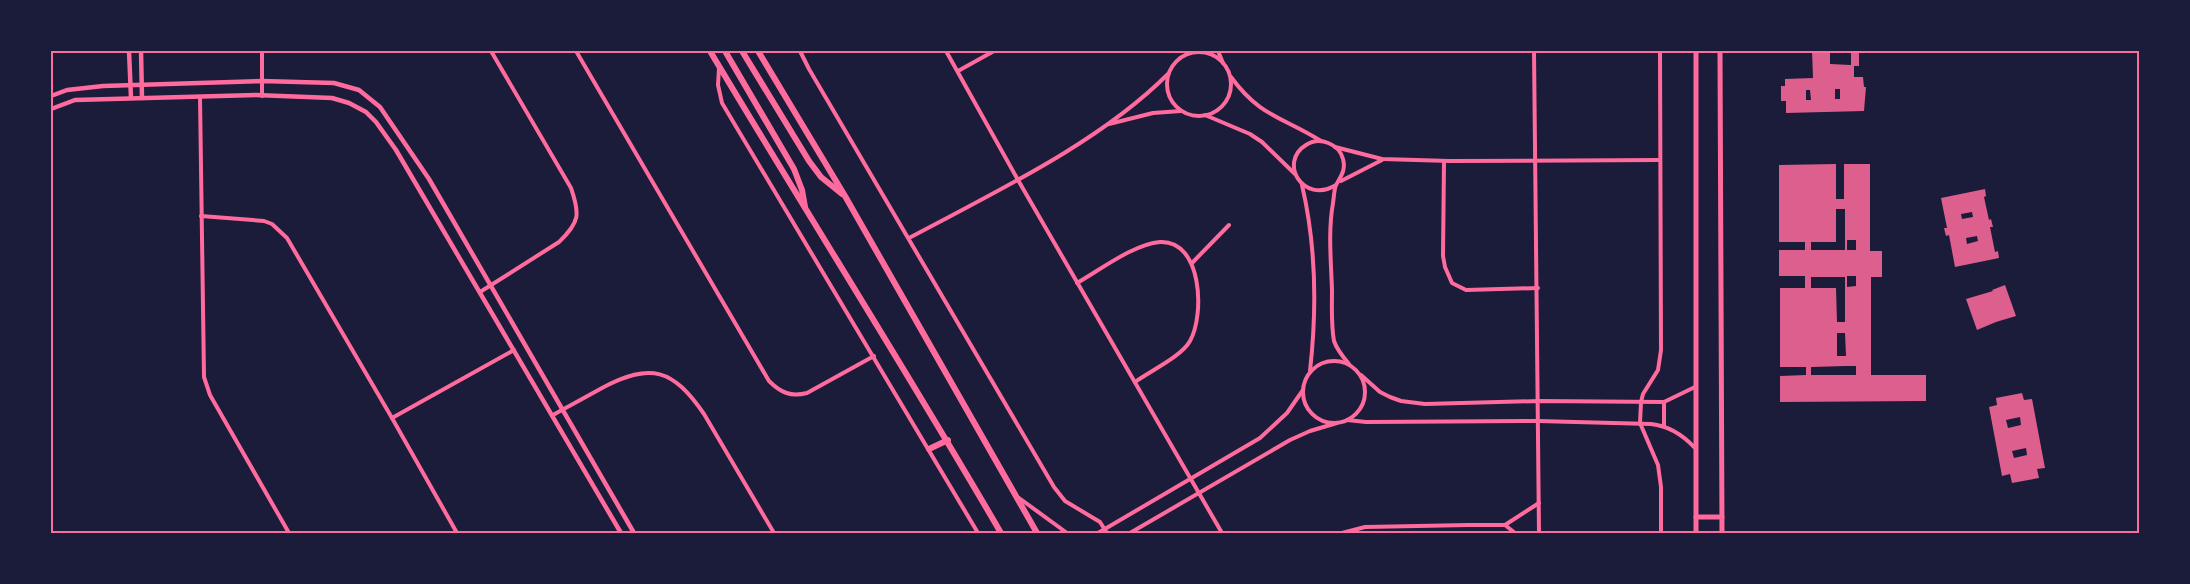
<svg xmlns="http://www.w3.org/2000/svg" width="2190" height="584" font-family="Figtree,sans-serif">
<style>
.building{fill:#dd5f8e;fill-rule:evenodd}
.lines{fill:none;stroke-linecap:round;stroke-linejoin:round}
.minor{stroke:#ff6b9d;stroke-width:4}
.tertiary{stroke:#ff6b9d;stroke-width:4.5}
.secondary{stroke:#ff6b9d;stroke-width:5}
.primary{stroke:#ff6b9d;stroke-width:6}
.neatline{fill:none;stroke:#ff6b9d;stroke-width:2}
</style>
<rect width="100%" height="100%" fill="#1b1b3a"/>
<!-- building -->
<g class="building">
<path d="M1812,51h18v13l21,1v-14l8,1v14h-5v11h9l1,10h2l-2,24 -78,2v-12h-5v-15h4v-7l28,-1zM1835,89h5v10h-5zM1806,90h4l1,10h-5z"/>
<path d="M1836,164v35h8v-35h26v87h12v26h-11v98h55v26l-146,1v-26l26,-1v-8h-26v-79h25v-12h-26v-26h26v-8h-26v-77zM1836,209h9v41h-34v-8h25zM1847,240h9v10h-9zM1847,276h9v10l-9,1zM1811,277h34v45h-8l-1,-34h-25zM1837,333h8l1,23h-9zM1846,366h10v9h-45v-8z"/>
<path d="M1985,189l1,7 -2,1 5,23 2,-1 2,8h-3l5,25 3,-1 1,7 -44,9 -6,-32 -3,1 -2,-8h3l-6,-30zM1972,212l1,5 -11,2 -1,-5zM1977,236l1,5 -11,3 -1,-6z"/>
<path d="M2005,285l11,31 -20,6 -19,8 -11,-31 27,-8 -1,-1z"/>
<path d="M2022,393l2,7 8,-1 13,69 -8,1 2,9 -27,5 -2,-9 -8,2 -13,-69 8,-2 -1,-7zM2020,417l1,8 -13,3 -2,-8zM2026,448l1,7 -13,3 -2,-7z"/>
</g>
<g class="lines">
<!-- minor -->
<g class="minor">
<path d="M576,51l193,330c12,12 22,16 38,12l67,-37"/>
<path d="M800,51l9,18 245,418 11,14 35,21 7,11"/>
<path d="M946,51l72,129 204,353"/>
<path d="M1218,51l5,12"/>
<path d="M1534,51l5,482"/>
<path d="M1660,51l1,299 -3,20 -15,24 -2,8 -1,21 18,42 3,22v46"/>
<circle cx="1199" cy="84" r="32"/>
<path d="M719,68l-1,17 4,18 256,430"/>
<path d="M958,71l36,-20"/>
<path d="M1231,77c29,40 52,40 90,64"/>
<path d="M262,96v-45"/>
<path d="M200,97l4,280 6,18 79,138"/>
<path d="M1205,115l45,19 12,8 33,32"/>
<path d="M1109,124l44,-11 28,-2"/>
<path d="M1335,147l47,12 68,2 210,-1"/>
<path d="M1444,161l-1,95 2,11 7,16 14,7 72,-2"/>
<path d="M1341,181l41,-21"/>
<path d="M1302,185c14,60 15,124 8,186"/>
<path d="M1336,185c-33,20 -58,-23 -30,-40 14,-9 33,-1 37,14 3,11 -2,17 -7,26 -2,5 -2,12 -3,18 -5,28 -2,58 -1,87 0,16 -1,35 2,51 3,9 9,16 15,23"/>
<path d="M201,216l63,5 8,3 15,14 105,180 65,115"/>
<path d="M909,238c86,-46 190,-95 259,-164"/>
<path d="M1192,263l37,-38"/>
<path d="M1077,283c23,-13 57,-39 83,-41 42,-2 45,72 30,99 -9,16 -40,30 -55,41"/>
<path d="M480,292l79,-50c21,-20 21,-28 12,-54l-80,-137"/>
<circle cx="1334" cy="392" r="31"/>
<path d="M1361,375l19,17 10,5 11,4 24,3 114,-3 125,1 31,-15"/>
<path d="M1664,402v23"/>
<path d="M553,415c16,-9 33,-18 49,-27 49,-26 71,-19 102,26l70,119"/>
<path d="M392,418l122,-68"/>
<path d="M1347,420l19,2 172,-1 113,3c19,2 32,11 44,24"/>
<path d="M1019,498l48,35"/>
<path d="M1505,525l34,-22"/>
<path d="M1098,533l162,-95 27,-25 16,-23"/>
<path d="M1130,533l160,-93 20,-9 27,-8"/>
<path d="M1342,533l23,-6 104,-2h36l10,8"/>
</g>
<!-- tertiary -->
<g class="tertiary">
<path d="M129,51l2,47"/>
<path d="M141,51l1,47"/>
<path d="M51,96l16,-6 36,-4 159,-5 72,2 25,7 21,17 49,72 205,354"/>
<path d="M51,109l24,-9 181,-5 76,3 17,5 17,9 10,10 20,28 225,383"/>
</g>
<!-- secondary -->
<g class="secondary">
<path d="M1696,51v482"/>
<path d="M1720,51l2,482"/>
<path d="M1696,517h26"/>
</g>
<!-- primary -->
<g class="primary">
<path d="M710,51c96,161 197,320 291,482"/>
<path d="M725,51l69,118 8,21 3,17"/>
<path d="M742,51l67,110 12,16 21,17"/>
<path d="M758,51l87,145 192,337"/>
<path d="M929,449l19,-9"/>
</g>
</g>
<!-- border -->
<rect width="2190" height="584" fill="none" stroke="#1b1b3a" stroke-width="105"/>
<rect x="52" y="52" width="2086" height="480" class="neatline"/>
</svg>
